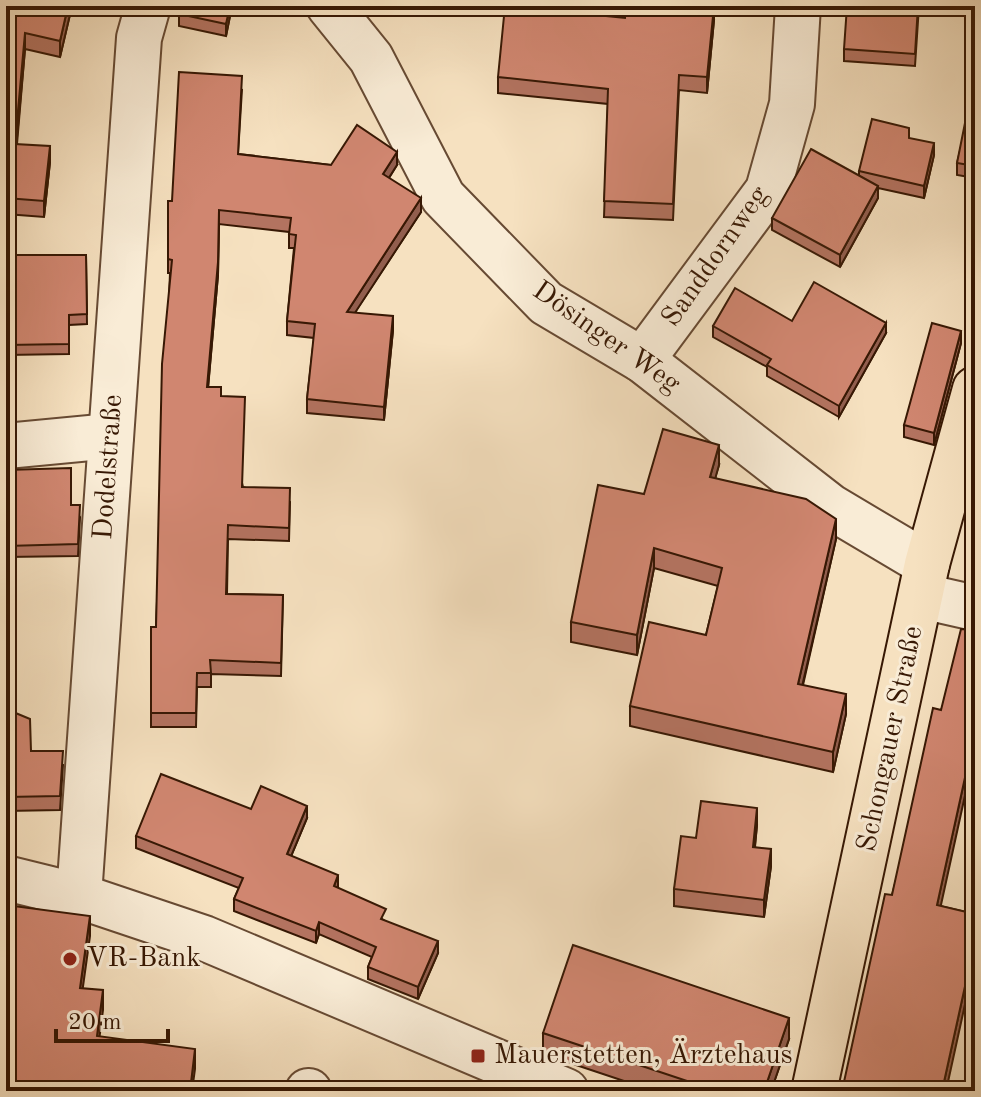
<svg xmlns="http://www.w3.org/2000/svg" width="981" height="1097" font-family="'Old Standard TT',serif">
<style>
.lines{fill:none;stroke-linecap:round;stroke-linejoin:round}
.minor-casing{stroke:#674a33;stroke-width:48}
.major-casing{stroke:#371804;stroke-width:48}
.minor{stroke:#f9ecd6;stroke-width:44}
.major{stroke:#f6e1c0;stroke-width:44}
.wall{fill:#b37360;stroke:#371804;stroke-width:2}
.shaded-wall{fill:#925e4e;stroke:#371804;stroke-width:2}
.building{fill:#d08670;stroke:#371804;stroke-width:2}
.poi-dot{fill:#8f2418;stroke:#f9ecd6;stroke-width:3}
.labels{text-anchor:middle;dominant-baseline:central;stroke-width:6;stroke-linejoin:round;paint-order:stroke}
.street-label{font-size:28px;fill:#371804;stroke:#f9ecd6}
.poi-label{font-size:28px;fill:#371804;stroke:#f9ecd6;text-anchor:start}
</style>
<rect width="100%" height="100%" fill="#f6e1c0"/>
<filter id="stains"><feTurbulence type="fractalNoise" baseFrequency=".0025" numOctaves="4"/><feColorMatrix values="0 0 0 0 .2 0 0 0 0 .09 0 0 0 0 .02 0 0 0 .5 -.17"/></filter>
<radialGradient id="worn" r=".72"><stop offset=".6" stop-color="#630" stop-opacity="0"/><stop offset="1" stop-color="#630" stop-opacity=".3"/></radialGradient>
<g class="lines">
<!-- minor casing -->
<g class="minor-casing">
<g id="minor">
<path d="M329,6l42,52 72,139 103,106 96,57 189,147 96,57"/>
<path d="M642,360l126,-170 24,-86 6,-98"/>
<path d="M6,446l105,-10"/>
<path d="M922,596l53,12"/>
<path d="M6,878l73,18 125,42 362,153"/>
<path d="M79,896l60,-858 9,-32"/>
<path d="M308,1091h1"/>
</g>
</g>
<!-- major casing -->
<g class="major-casing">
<path id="major" d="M814,1091l113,-527 48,-175"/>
</g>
<!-- minor -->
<use href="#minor" class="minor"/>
<!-- major -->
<use href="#major" class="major"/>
</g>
<!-- wall -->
<g class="wall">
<path d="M6,6h66l-12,51 -35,-8 -8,95 33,18 -6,55 -38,-3z"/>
<path d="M232,6l-6,30 -47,-10v-12z"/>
<path d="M919,6l-4,60 -71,-5v-12z"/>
<path d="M625,18l89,2 -7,73 -28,-3 -6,130 -69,-3 4,-113 -110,-11v-16z"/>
<path d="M242,89l-4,65 93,11h66l-8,13 32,34 -66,100 38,18 -9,90 -77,-7v-14l7,-61 -27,-3v-14l7,-73h-5v-16l-70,-8 -1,51 -10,112 13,9 22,91 47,15 -1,39 -61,-2 -1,55 56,1 -2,81 -70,-2v13h-14l-1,40h-45v-100h5l14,-354h-2v-72h4z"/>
<path d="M975,89v89l-18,-3v-12z"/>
<path d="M909,139l25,16 -10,43 -46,-10v10l-38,69 -68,-37v-12l87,-43v-4z"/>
<path d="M6,255h80l1,69 -18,1v29l-63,1z"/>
<path d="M792,321l94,12 -47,84 -72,-41v-9l-54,-30v-11z"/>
<path d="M961,343l-27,102 -30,-8v-12z"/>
<path d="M719,465l-4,13 121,61 -33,146 43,29 -13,58 -203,-46v-20l76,-71 12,-49 -64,-18 -17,87 -66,-13v-20l73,-128z"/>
<path d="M6,470l65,35 9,12 -2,39 -72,1z"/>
<path d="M6,709l25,42 32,14 -3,45 -54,1z"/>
<path d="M941,710l-1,196 35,8v64l-4,-1 -79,-82z"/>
<path d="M251,809l56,9 -16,38 47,30v2l47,33 53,32 -20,46 -50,-20v-12l4,-10 -53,-23 -3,9 -82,-32v-12l5,-11 -103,-40v-12z"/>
<path d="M757,825l-2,22 16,19 -7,51 -90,-11v-17l22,-51z"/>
<path d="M543,1033l246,6 -18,52h-117l-111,-37z"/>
</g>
<!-- shaded-wall -->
<g class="shaded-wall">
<path d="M68,6h4l-12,51v-16z"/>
<path d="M230,6h2l-6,30v-12z"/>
<path d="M714,6v14l-7,73v-16z"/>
<path d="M25,33v16l-10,111v-16z"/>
<path d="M934,143v12l-10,43v-12z"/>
<path d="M50,146v16l-6,55v-16z"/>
<path d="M397,152v13l-14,22v-13z"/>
<path d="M878,186v12l-38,69v-12z"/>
<path d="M421,198v14l-74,113v-13z"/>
<path d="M219,210l-1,65 -11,125v-13z"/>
<path d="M393,316v14l-9,90v-13z"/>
<path d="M886,323v10l-47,84v-11z"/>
<path d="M961,331v12l-27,102v-12z"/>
<path d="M719,445v20l-9,32v-20z"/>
<path d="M836,519v20l-38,165v-20z"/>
<path d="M654,548v20l-17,87v-20z"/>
<path d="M846,694v20l-13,58v-20z"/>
<path d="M975,732v18l-38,173v-18z"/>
<path d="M307,806v12l-20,48v-12z"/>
<path d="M757,808v17l-4,39v-17z"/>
<path d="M771,849v17l-7,51v-17z"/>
<path d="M338,875v11l-4,12v-12z"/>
<path d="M90,916v20l-10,72v-20z"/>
<path d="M319,922v12l-3,9v-12z"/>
<path d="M438,941v12l-20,46v-12z"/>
<path d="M971,959v18l-25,114h-4z"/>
<path d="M103,990v20l-6,46v-20z"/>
<path d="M789,1018v21l-18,52h-7z"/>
<path d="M195,1049v20l-3,22h-2z"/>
</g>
<!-- building -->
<g class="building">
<path d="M6,6h62l-8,35 -35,-8 -10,111 35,2 -6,55 -38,-3z"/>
<path d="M180,6h50l-4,18 -47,-10z"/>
<path d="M505,6l120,12 1,-12h88l-7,71 -28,-2 -6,129 -69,-3 4,-112 -110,-12z"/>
<path d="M847,6h71l-3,48 -71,-5z"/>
<path d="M179,72l63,4 -4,78 93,11 26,-40 40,27 -14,22 38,24 -74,114 46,4 -9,91 -77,-8 8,-75 -28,-3 9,-86 -7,-1 2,-16 -72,-8 -1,52 -11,125h14v9l24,1 -3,90 48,1 -1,40 -61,-3 -2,69 57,1 -2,68 -71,-3 1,13h-14l-1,40h-45v-86h5l6,-263 10,-104 -4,-1v-58h4z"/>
<path d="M972,88l3,1v77l-18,-3z"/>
<path d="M872,119l37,9v10l25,5 -10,43 -65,-15z"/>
<path d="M811,149l67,37 -38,69 -68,-37z"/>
<path d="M6,255h80l1,59 -18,1v29l-63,1z"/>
<path d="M814,282l72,41 -47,83 -72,-41 4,-6 -58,-33 22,-38 57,33z"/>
<path d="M932,323l29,8 -27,102 -30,-8z"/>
<path d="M663,429l56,16 -9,32 96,22 30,20 -38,165 48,10 -13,58 -203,-46 19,-84 57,13 16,-67 -68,-20 -17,87 -66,-13 27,-137 46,9z"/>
<path d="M71,468v37h9l-2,39 -72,2v-76z"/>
<path d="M961,629l14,1v102l-38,173 38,9v46l-4,-1 -29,132h-100l43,-197 7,1 41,-187 8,2z"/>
<path d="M6,709l24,10 1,32h32l-3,45 -54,1z"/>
<path d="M161,774l90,35 10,-23 46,20 -20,48 51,21 -4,11 52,23 -5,10 57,22 -20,46 -50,-20 8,-20 -57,-25 -3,9 -82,-32 9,-21 -107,-42z"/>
<path d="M701,801l56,7 -4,39 18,2 -7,51 -90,-11 7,-53 15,2z"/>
<path d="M6,905l84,11 -10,72 23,2 -6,46 98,13 -5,42h-184z"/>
<path d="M573,945l216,73 -25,73h-47l-174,-58z"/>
</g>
<!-- markers -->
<g class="poi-dot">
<circle cx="70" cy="959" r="8"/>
<rect x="470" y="1048" width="16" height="16" rx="4"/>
</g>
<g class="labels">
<!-- street labels -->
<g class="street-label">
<text transform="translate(716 257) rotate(-55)">Sanddornweg</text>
<text transform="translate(606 338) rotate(35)">Dösinger Weg</text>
<text transform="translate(109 467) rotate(-86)">Dodelstraße</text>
<text transform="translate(891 739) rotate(-78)">Schongauer Straße</text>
</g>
<!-- poi labels -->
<g class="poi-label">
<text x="86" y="959">VR-Bank</text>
<text x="494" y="1056">Mauerstetten, Ärztehaus</text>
</g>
</g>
<!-- margin -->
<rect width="981" height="1097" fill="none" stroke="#f6e1c0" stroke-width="32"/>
<rect x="8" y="8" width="965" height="1081" fill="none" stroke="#371804" stroke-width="4"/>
<rect x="16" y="16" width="949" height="1065" fill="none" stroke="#371804" stroke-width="2"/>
<!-- scale -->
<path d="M56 1029v12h112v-12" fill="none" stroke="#371804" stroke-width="4"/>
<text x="68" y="1029" font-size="24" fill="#371804" stroke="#f9ecd6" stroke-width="6" paint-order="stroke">20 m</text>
<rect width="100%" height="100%" filter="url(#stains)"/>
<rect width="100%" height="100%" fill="url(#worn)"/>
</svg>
